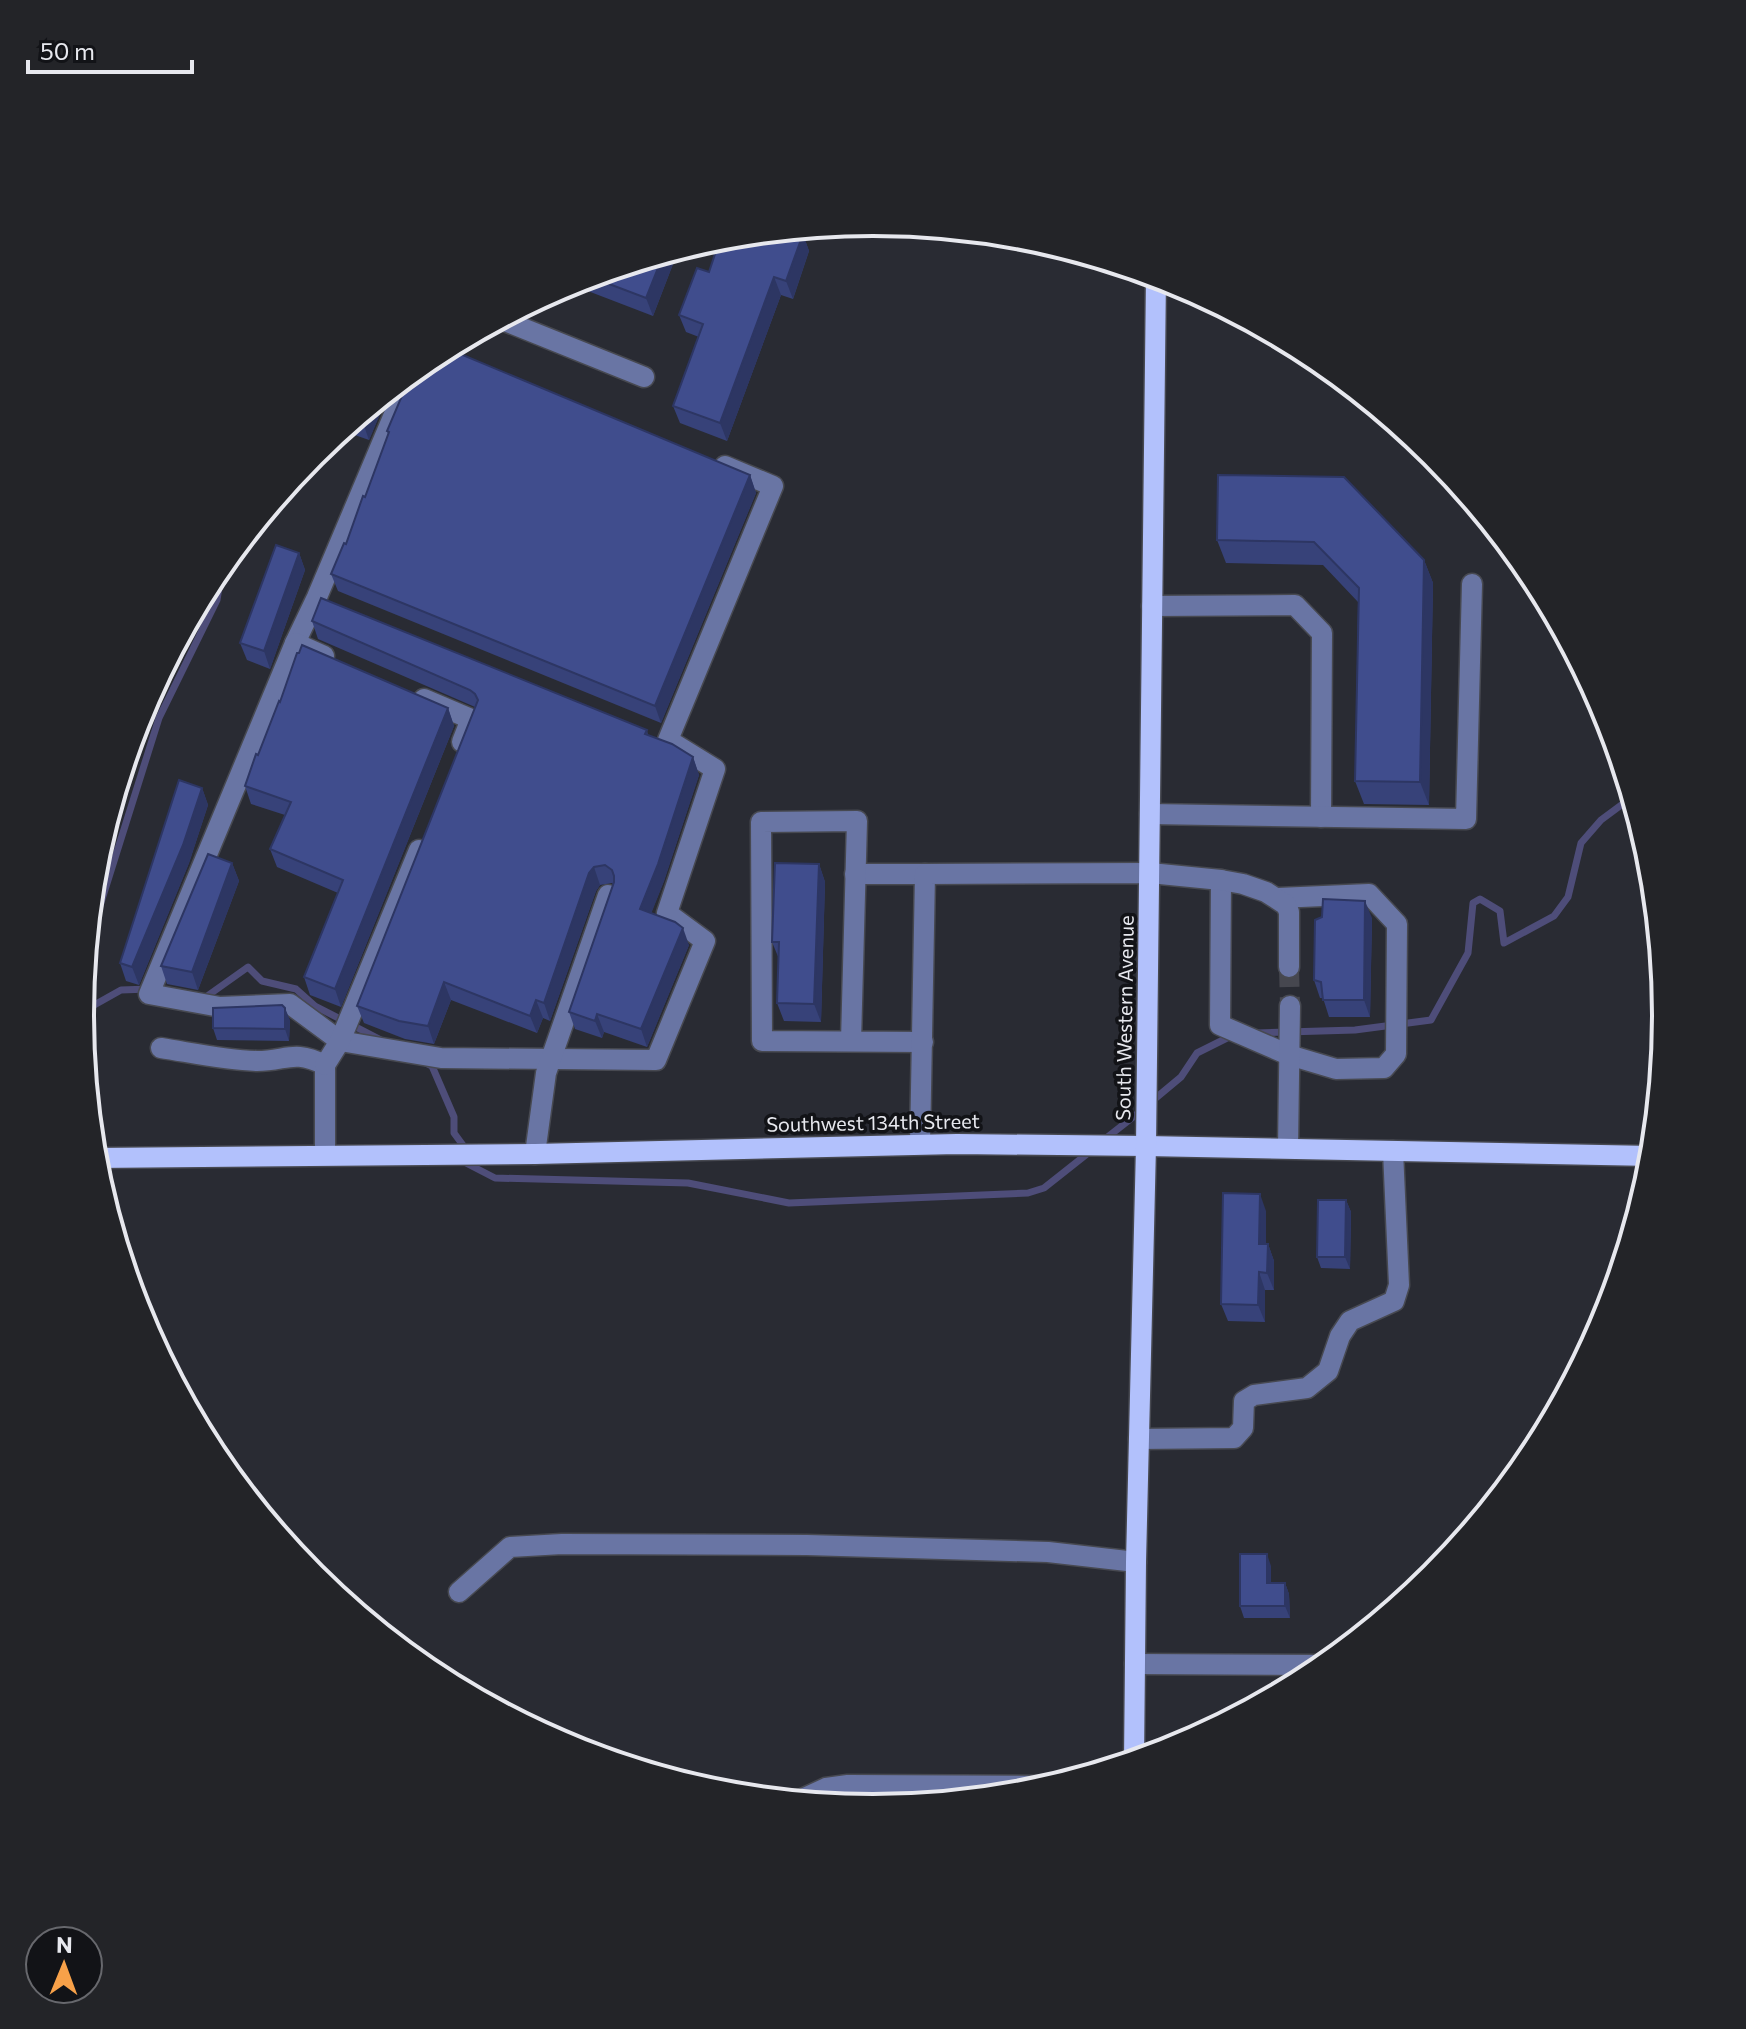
<svg xmlns="http://www.w3.org/2000/svg" width="1746" height="2029" font-family="Commissioner,sans-serif">
<style>
.lines{fill:none;stroke-linecap:round;stroke-linejoin:round}
.stream{stroke:#4e4d79;stroke-width:7}
.minor-tunnel{stroke:#46474f;stroke-width:20;stroke-dasharray:20 10;stroke-linecap:butt}
.minor-casing{stroke:#474951;stroke-width:23}
.major-casing{stroke:#474951;stroke-width:23}
.minor{stroke:#6975a4;stroke-width:20}
.major{stroke:#b2c1fc;stroke-width:20}
.wall{fill:#374279}
.shaded-wall{fill:#2d3663}
.building{fill:#404d8d;stroke:#2d3663;stroke-width:2}
.labels{text-anchor:middle;dominant-baseline:central;stroke-width:7;stroke-linejoin:round;paint-order:stroke}
.street-label{font-size:20px;fill:#e7e8ee;stroke:#121317}
.rim{fill:none;stroke:#e7e8ee;stroke-width:4}
</style>
<rect width="100%" height="100%" fill="#292b33"/>
<g class="lines">
<!-- stream -->
<g class="stream">
<path d="M87,947l72,-229 58,-118 6,-38"/>
<path d="M203,999l45,-32 14,14 34,8 19,17 68,35"/>
<path d="M80,1013l41,-23 28,-1"/>
<path d="M1257,1033l98,-3 76,-10 37,-67 5,-50 7,-4 20,12 4,32 50,-27 14,-19 13,-54 20,-23 31,-23"/>
<path d="M426,1063l6,3 22,51v16l14,19 -2,11 29,15 193,5 101,20 239,-10 16,-5 48,-38"/>
<path d="M1151,1102l30,-25 16,-24 36,-18"/>
<path d="M1105,1139l37,-29"/>
</g>
<!-- minor-tunnel -->
<path class="minor-tunnel" d="M1289,967l1,39"/>
<!-- minor casing -->
<g class="minor-casing">
<g id="minor">
<path d="M500,319l144,58"/>
<path d="M1152,606l143,-1 27,28 -1,184"/>
<path d="M295,643l22,-46 95,-225"/>
<path d="M324,656l-29,-13 -146,351 71,13 70,-3 50,37 101,17 215,2 49,-119 -38,-28 48,-144 -47,-29 105,-254 -48,-20"/>
<path d="M424,699l47,20 -9,23"/>
<path d="M1150,814l316,5 6,-235"/>
<path d="M855,874h70"/>
<path d="M1221,880l-1,145 69,30 47,14 48,-1 12,-14 1,-130 -28,-30 -91,4"/>
<path d="M851,1041l6,-220 -96,1 1,219 161,1"/>
<path d="M161,1048c32,5 64,12 96,13 30,0 36,-12 68,4v90"/>
<path d="M325,1065l15,-24 79,-191"/>
<path d="M920,1144l5,-270 225,-1 71,7 22,4 23,8 20,13 3,7v55"/>
<path d="M1288,1148l2,-142"/>
<path d="M535,1154l11,-81 62,-178"/>
<path d="M1139,1439l95,-1 9,-10 1,-27 10,-6 53,-7 21,-17 12,-35 10,-15 44,-20 5,-16 -6,-134"/>
<path d="M459,1592l51,-45 52,-3 245,1 241,7 88,10"/>
<path d="M1135,1664l189,1"/>
<path d="M800,1800l26,-12 22,-3 200,1"/>
</g>
</g>
<!-- major casing -->
<g class="major-casing">
<g id="major">
<path d="M94,1158l441,-4 422,-10 189,2 506,10"/>
<path d="M1134,1760l2,-198 10,-416 10,-870"/>
</g>
</g>
<!-- minor -->
<use href="#minor" class="minor"/>
<!-- major -->
<use href="#major" class="major"/>
</g>
<!-- wall -->
<g class="wall">
<path d="M804,237l5,14 -16,48 -12,-4 -54,146 -47,-18 -7,-17 26,-69 -13,-5 -7,-17 30,-43z"/>
<path d="M687,246l-2,7 -7,-2 -25,65 -86,-33z"/>
<path d="M390,390l-21,50 -20,-7 -3,-7z"/>
<path d="M387,431l363,44 6,18 -95,230 -323,-132 -7,-17 15,-30 19,-47 23,-63z"/>
<path d="M1218,475l206,85 9,23 -4,222 -65,-1 -9,-23 3,-179 -35,-37 -97,-2 -9,-23z"/>
<path d="M299,553l6,17 -35,99 -23,-9 -7,-17z"/>
<path d="M312,621l335,109 1,5 45,22 6,18 -35,106 -13,32 38,32 -42,102 -43,-15 -2,6 -27,-9 -6,-17 44,-128 -1,-1 -12,2 -4,6 -46,130 -7,-3 -6,15 -86,-33 -17,44 -29,-5 -41,-16 -7,-17 118,-299 -157,-68z"/>
<path d="M448,708l6,18 -113,281 -31,-12 -6,-18 34,-84 -61,-26 -7,-18 15,-34 -34,-11 -6,-18 13,-31z"/>
<path d="M202,788l6,17 -19,58 -50,122 -13,-4 -6,-18z"/>
<path d="M232,863l7,18 -41,109 -31,-6 -6,-18z"/>
<path d="M819,864l6,18 -4,140 -37,-1 -7,-18 2,-44 -7,-17z"/>
<path d="M1372,918l-2,99h-41l-6,-19h-3l-6,-18z"/>
<path d="M290,1020l-1,21 -72,-1 -4,-12z"/>
<path d="M1346,1200l5,12 -1,57 -29,-1 -4,-11z"/>
<path d="M1266,1211v33h2l6,17v29h-9v32l-37,-1 -7,-17z"/>
<path d="M1271,1566v17h14l4,11 1,24h-46l-4,-12z"/>
</g>
<!-- shaded-wall -->
<g class="shaded-wall">
<path d="M806,228l-2,9 5,14 -16,48 -7,-18 9,-50v-2z"/>
<path d="M677,249l1,2 -25,65 -7,-18 18,-45z"/>
<path d="M774,277l7,18 -54,146 -7,-18z"/>
<path d="M390,390l-21,50 -6,-17 6,-16z"/>
<path d="M750,475l6,18 -95,230 -6,-17z"/>
<path d="M299,553l6,17 -35,99 -6,-18z"/>
<path d="M1424,560l9,23 -4,222 -9,-23z"/>
<path d="M448,708l6,18 -113,281 -6,-18z"/>
<path d="M693,757l6,18 -35,106 -18,46 -6,-18z"/>
<path d="M202,788l6,17 -19,58 -50,122 -7,-18z"/>
<path d="M232,863l7,18 -41,109 -6,-18z"/>
<path d="M819,864l6,18 -4,140 -7,-18z"/>
<path d="M594,867l6,18 -4,6 -46,130 -6,-18 45,-130z"/>
<path d="M1365,901l7,17 -2,99 -6,-17z"/>
<path d="M683,928l6,17 -42,102 -6,-18z"/>
<path d="M444,982l7,18 -17,44 -6,-18z"/>
<path d="M536,1000l7,18 -6,15 -7,-17z"/>
<path d="M285,1008l5,12 -1,21 -4,-12z"/>
<path d="M597,1014l7,18 -2,6 -7,-17z"/>
<path d="M1260,1194l6,17v50l-7,-17z"/>
<path d="M1346,1200l5,12 -1,57 -5,-12z"/>
<path d="M1268,1244l6,17v29l-7,-17z"/>
<path d="M1259,1272l6,18v32l-7,-17z"/>
<path d="M1267,1554l4,12v28l-4,-11z"/>
<path d="M1285,1583l4,11 1,24 -5,-12z"/>
</g>
<!-- building -->
<g class="building">
<path d="M795,229v2l8,3 -17,47 -12,-4 -54,146 -47,-17 30,-82 -24,-9 18,-47 12,4 12,-36z"/>
<path d="M664,253l-18,45 -58,-22z"/>
<path d="M446,348l304,127 -95,231 -324,-132 13,-31 2,1 17,-48 2,1 24,-65 -2,-1 25,-59 21,-17z"/>
<path d="M369,407l-6,16 -9,-3z"/>
<path d="M1218,475l126,2 80,83 -4,222 -65,-1 4,-193 -45,-46 -97,-2z"/>
<path d="M276,545l23,8 -35,98 -24,-8z"/>
<path d="M321,598l326,132 -2,4 27,10 21,13 -35,107 -18,45 35,13 8,6 -42,101 -44,-15 -2,7 -26,-9 45,-130v-6l-2,-6 -7,-5 -11,2 -5,6 -45,130 -8,-3 -6,16 -86,-34 -16,44 -29,-5 -42,-15 121,-306 -3,-6 -5,-4 -158,-69z"/>
<path d="M302,645l146,63 -113,281 -31,-12 39,-97 -73,-31 21,-47 -46,-16 11,-32 2,1 21,-54 1,1 17,-49h2z"/>
<path d="M179,780l23,8 -19,57 -51,122 -12,-4z"/>
<path d="M208,854l24,9 -40,109 -31,-6z"/>
<path d="M775,863l44,1 -5,140 -37,-1 2,-61h-7z"/>
<path d="M1323,899l42,2 -1,99h-41l-2,-18 -7,-2 1,-60 7,-3z"/>
<path d="M282,1005l3,3v21l-72,-1v-20z"/>
<path d="M1223,1193l37,1 -1,50h9l-1,29 -8,-1 -1,33 -37,-1z"/>
<path d="M1318,1200h28l-1,57h-28z"/>
<path d="M1240,1554h27v29h18v23h-45z"/>
</g>
<g class="labels">
<!-- street labels -->
<g class="street-label">
<text transform="translate(1124 1018) rotate(-89)">South Western Avenue</text>
<text transform="translate(873 1122) rotate(-1)">Southwest 134th Street</text>
</g>
</g>
<!-- crop -->
<path d="M0 0H1746V2029H0ZM94 1015a779 779 0 1 1 1558 0a779 779 0 1 1-1558 0Z" fill="#232428" fill-rule="evenodd"/>
<path class="rim" d="M94 1015a779 779 0 1 1 1558 0a779 779 0 1 1-1558 0Z"/>
<!-- north arrow -->
<g transform="translate(64 1965) rotate(1)"><circle r="38" fill="#121317" stroke="#67686d" stroke-width="2"/>
<path d="M0-6L14 30L0 20L-14 30Z" fill="#f7a149"/>
<text y="-12" font-size="22" font-weight="bold" text-anchor="middle" fill="#e7e8ee">N</text>
</g>
<!-- scale -->
<path d="M28 60v12h164v-12" fill="none" stroke="#e7e8ee" stroke-width="4"/>
<text x="40" y="60" font-size="24" fill="#e7e8ee" stroke="#121317" stroke-width="6" paint-order="stroke">50 m</text>
</svg>
